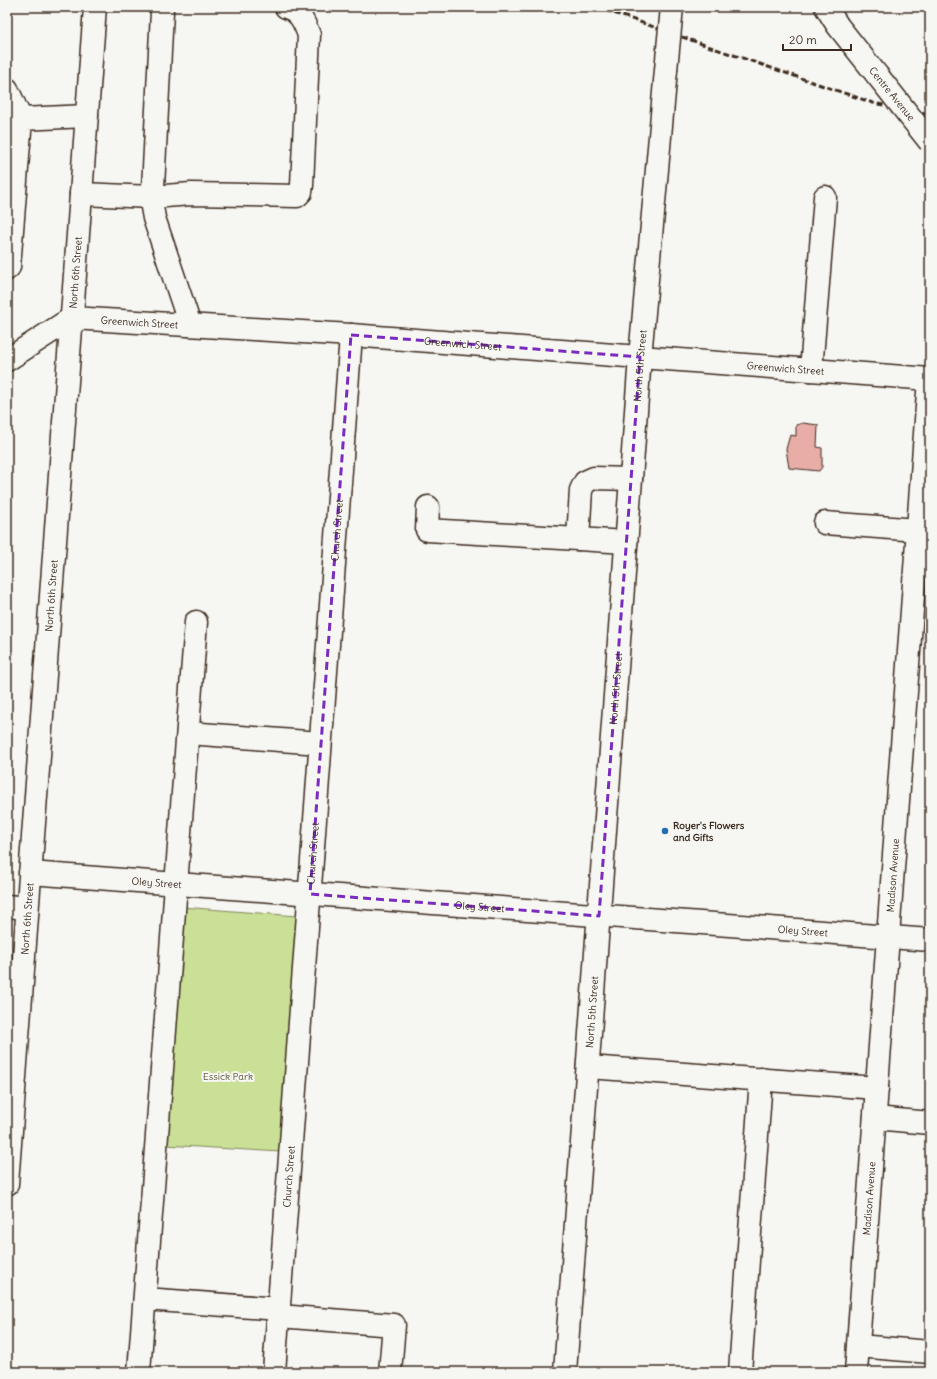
<svg xmlns="http://www.w3.org/2000/svg" width="937" height="1379" font-family="Delius,sans-serif">
<style>
.green{fill:#c9e096;stroke:#82855a}
.building{fill:#e8ada6;stroke:#3b2a1e}
.lines{fill:none;stroke-linecap:round;stroke-linejoin:round}
.minor-casing{stroke:#3b2a1e;stroke-width:25}
.major-casing{stroke:#3b2a1e;stroke-width:25}
.minor{stroke:#f6f6f2;stroke-width:22}
.major{stroke:#f6f6f2;stroke-width:22}
.rail{stroke:#3b2a1e;stroke-width:3;stroke-dasharray:6 3;stroke-linecap:butt}
.major-bridge-casing{stroke:#3b2a1e;stroke-width:25;stroke-linecap:butt}
.major-bridge{stroke:#f6f6f2;stroke-width:22}
.marked{fill:none;stroke:#7b2cbf;stroke-width:3;stroke-dasharray:8 5;stroke-linejoin:round}
.poi-dot{fill:#1f6fb2;stroke:#f6f6f2;stroke-width:1.5}
.labels{text-anchor:middle;dominant-baseline:central;stroke-width:4;stroke-linejoin:round;paint-order:stroke}
.street-label{font-size:10px;fill:#3b2a1e;stroke:#f6f6f2}
.poi-label{font-size:10px;font-weight:bold;fill:#3b2a1e;stroke:#f6f6f2;text-anchor:start}
.park-label{font-size:10px;fill:#5e583c;stroke:#f6f6f2}
</style>
<rect width="100%" height="100%" fill="#f6f6f2"/>
<filter id="ink" filterUnits="userSpaceOnUse"><feTurbulence type="fractalNoise" baseFrequency=".025" numOctaves="2"/><feDisplacementMap in="SourceGraphic" scale="8" xChannelSelector="R" yChannelSelector="G"/><feConvolveMatrix kernelMatrix="1 2 1 2 8 2 1 2 1" color-interpolation-filters="sRGB"/></filter>
<g filter="url(#ink)">
<!-- green -->
<path class="green" d="M182,907l115,9 -16,236 -116,-7z"/>
<!-- building -->
<path class="building" d="M803,423l15,2 -1,22 5,1v19l-3,4 -30,-3 -3,-19 4,-14 6,1v-11z"/>
<g class="lines">
<!-- minor casing -->
<g class="minor-casing">
<g id="minor">
<path d="M161,7l1,5 -10,195 2,11 36,107"/>
<path d="M7,89l14,30"/>
<path d="M81,194l71,3 39,-3 106,2 4,-4 1,-7 7,-150c-5,-13 -9,-24 -23,-28"/>
<path d="M7,269l2,-2 12,-148 66,-3"/>
<path id="s1" d="M7,360l65,-42 279,17 289,22"/>
<path d="M811,370l14,-173"/>
<path d="M428,507l-1,23 151,9 3,-49 4,-8 9,-4 37,1"/>
<path d="M825,523l93,7"/>
<path d="M578,539l48,3"/>
<path d="M188,733l132,10"/>
<path id="s2" d="M30,873l900,67"/>
<path d="M7,906l20,2"/>
<path d="M588,1067l289,21"/>
<path d="M875,1118l55,5"/>
<path id="s3" d="M7,1184l88,-1177"/>
<path d="M145,1299l134,10"/>
<path d="M279,1316l115,9 -4,47"/>
<path d="M858,1346l72,6"/>
<path d="M139,1372l57,-750"/>
<path id="s4" d="M274,1372l77,-1037"/>
<path d="M740,1372l21,-293"/>
<path id="s5" d="M856,1372l73,-993"/>
</g>
</g>
<!-- major casing -->
<g class="major-casing">
<g id="major">
<path d="M826,7l12,19 39,49"/>
<path id="s6" d="M640,357l290,22"/>
<path id="s7" d="M565,1372l75,-1015 26,-287"/>
</g>
</g>
<!-- minor -->
<use href="#minor" class="minor"/>
<!-- major -->
<use href="#major" class="major"/>
<!-- rail -->
<path class="rail" d="M597,7l125,44 151,52 57,11"/>
<!-- major-bridge casing -->
<g class="major-bridge-casing">
<g id="major-bridge">
<path d="M666,70l6,-63"/>
<path d="M877,75l53,67"/>
</g>
</g>
<!-- major-bridge -->
<use href="#major-bridge" class="major-bridge"/>
</g>
</g>
<!-- marked area -->
<path class="marked" d="M351,335l289,22 -41,559 -289,-22z"/>
<!-- markers -->
<circle class="poi-dot" cx="665" cy="831" r="4"/>
<g class="labels">
<!-- street labels -->
<g class="street-label">
<text transform="translate(892 94) rotate(51)">Centre Avenue</text>
<text stroke="none"><textPath href="#s3" startOffset="914">North 6th Street</textPath></text>
<text stroke="none"><textPath href="#s1" startOffset="145">Greenwich Street</textPath></text>
<text stroke="none"><textPath href="#s1" startOffset="469">Greenwich Street</textPath></text>
<text stroke="none"><textPath href="#s7" startOffset="1009">North 5th Street</textPath></text>
<text stroke="none"><textPath href="#s6" startOffset="146">Greenwich Street</textPath></text>
<text stroke="none"><textPath href="#s4" startOffset="844">Church Street</textPath></text>
<text stroke="none"><textPath href="#s3" startOffset="590">North 6th Street</textPath></text>
<text stroke="none"><textPath href="#s7" startOffset="685">North 5th Street</textPath></text>
<text stroke="none"><textPath href="#s4" startOffset="520">Church Street</textPath></text>
<text stroke="none"><textPath href="#s5" startOffset="498">Madison Avenue</textPath></text>
<text stroke="none"><textPath href="#s2" startOffset="127">Oley Street</textPath></text>
<text stroke="none"><textPath href="#s2" startOffset="451">Oley Street</textPath></text>
<text stroke="none"><textPath href="#s3" startOffset="266">North 6th Street</textPath></text>
<text stroke="none"><textPath href="#s2" startOffset="775">Oley Street</textPath></text>
<text stroke="none"><textPath href="#s7" startOffset="361">North 5th Street</textPath></text>
<text stroke="none"><textPath href="#s4" startOffset="196">Church Street</textPath></text>
<text stroke="none"><textPath href="#s5" startOffset="174">Madison Avenue</textPath></text>
</g>
<!-- poi labels -->
<g class="poi-label">
<text x="673" y="825">Royer's Flowers<tspan x="673" dy="12">and Gifts</tspan></text>
</g>
<!-- park labels -->
<g class="park-label">
<text x="228" y="1076">Essick Park</text>
</g>
</g>
<!-- margin -->
<rect width="937" height="1379" fill="none" stroke="#f6f6f2" stroke-width="24"/>
<rect x="12" y="12" width="913" height="1355" fill="none" stroke="#3b2a1e" stroke-width="1.5" filter="url(#ink)"/>
<!-- scale -->
<path d="M783 44v6h68v-6" fill="none" stroke="#3b2a1e" stroke-width="2"/>
<text x="789" y="44" font-size="12" fill="#3b2a1e" stroke="#f6f6f2" stroke-width="3" paint-order="stroke">20 m</text>
</svg>
